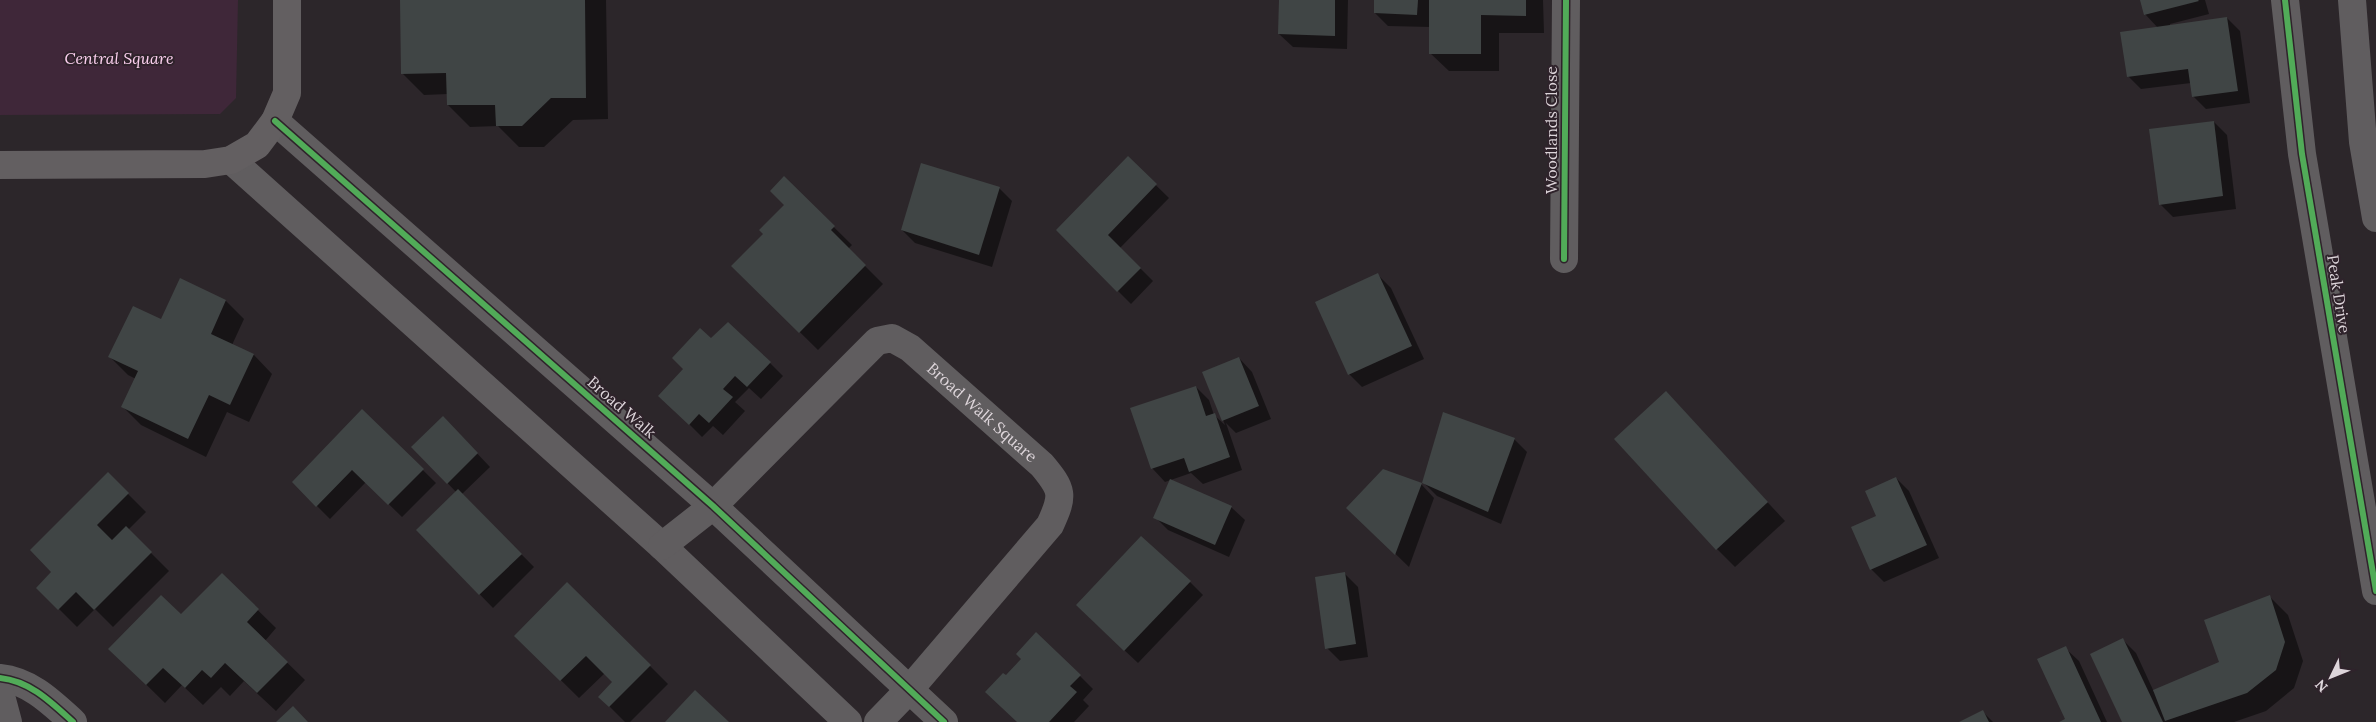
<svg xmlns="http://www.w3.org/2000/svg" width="2376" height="722" font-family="Lora,serif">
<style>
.green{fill:#3f2739}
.shadow{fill:#0007}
.building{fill:#404545}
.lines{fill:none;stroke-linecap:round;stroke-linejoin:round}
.street{stroke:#605d5f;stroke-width:28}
.secondary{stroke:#635f61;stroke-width:28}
.cycleway-casing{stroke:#2f232b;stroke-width:9}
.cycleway{stroke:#51ab58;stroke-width:6}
.labels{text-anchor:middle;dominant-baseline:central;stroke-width:4;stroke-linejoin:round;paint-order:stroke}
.park-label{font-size:16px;font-style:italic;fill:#fcd0ef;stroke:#2f232b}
.street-label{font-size:16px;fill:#ddd5da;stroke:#2f232b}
</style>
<rect width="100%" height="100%" fill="#2c262a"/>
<!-- green -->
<path class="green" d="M0,0h238l-2,98 -16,16 -220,1z"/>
<!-- shadow -->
<g class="shadow">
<path d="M401,0h205l2,119 -35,1 -29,27h-25l-21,-21 -28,1 -22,-22v-11l-24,1 -22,-22z"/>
<path d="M1280,0h68l-1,49 -54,-2 -14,-13z"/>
<path d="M1376,0h167l1,33h-45v38h-50l-19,-18v-26l-42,-1 -13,-13z"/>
<path d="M2141,0h64l4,14 -39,10v2l57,-8 13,13 10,72 -44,6 -13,-13 -2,-13 -50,6 -13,-13 30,-48 -13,-14z"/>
<path d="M2214,122l13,13 9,74 -63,8 -13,-13z"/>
<path d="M1128,158l41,40 -49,50 33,33 -22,23 -74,-74z"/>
<path d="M784,178l68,67 -4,4 35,35 -65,66 -85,-84 31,-32 21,-29z"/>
<path d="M999,188l13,13 -20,66 -77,-24 -13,-13z"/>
<path d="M1378,275l13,13 33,71 -62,28 -13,-13z"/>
<path d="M181,280l45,21 18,18 -12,26 22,10 18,19 -23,48 -22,-10 -21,45 -65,-32 -18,-18 13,-28 -8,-4 -18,-18 51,-36z"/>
<path d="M712,340l58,23 13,13 -22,23 -12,-11 -14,14 10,9 -22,24 -10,-9 -11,11 -29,-29z"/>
<path d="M1239,358l13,14 19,47 -35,14 -10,-10 16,47 -39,14 -12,-11 -26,9 -13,-14 44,-81 13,13 5,15 11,10 -21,-53z"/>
<path d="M1666,393l119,128 -50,46 -18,-18z"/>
<path d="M363,411l73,72 -34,34 -36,-35 -36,37 -37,-37z"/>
<path d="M456,431l34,36 -28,27 72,73 -41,41 -76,-78 39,-38 -43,-45z"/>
<path d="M1514,439l13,13 -26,72 -64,-28 -13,-13z"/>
<path d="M108,474l38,38 -18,18 41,41 -56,56 -18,-18 -18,18 -39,-39 15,-16z"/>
<path d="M1896,478l13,13 30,67 -55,24 -13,-13z"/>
<path d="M1171,480l60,27 14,13 -16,37 -61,-27 -13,-13z"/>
<path d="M1421,484l13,14 -25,69 -61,-59z"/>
<path d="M1345,574l13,13 10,70 -28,4 -13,-13z"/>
<path d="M222,575l54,53 -11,13 40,39 -29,31 -32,-30 -14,15 -9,-9 -18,18 -21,-20 -17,18 -55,-54 71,-33z"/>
<path d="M1190,582l13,13 -65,68 -48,-45z"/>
<path d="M568,584l100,100 -38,38h-5l-25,-25 14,-15 -9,-9 -26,25 -63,-62z"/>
<path d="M2270,597l18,18 15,46 -9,27 -28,23 -32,11h-111v-82l13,13 18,39 67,-29z"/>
<path d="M2065,648l14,13 28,61h-45l5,-2z"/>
<path d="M1080,676l13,13 -10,11 6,6 -15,16h-56l-12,-45z"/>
<path d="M1982,711l11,11h-31z"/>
</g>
<!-- building -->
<g class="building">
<path d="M400,0h185l1,98h-35l-29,28h-26l-1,-21h-48l-1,-32 -45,1z"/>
<path d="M1279,0h56v36l-57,-2z"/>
<path d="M1374,0h44l-1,15 -43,-2z"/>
<path d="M1429,0h97v16l-45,-1v39h-52z"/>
<path d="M2140,0h58l1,1 -55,14z"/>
<path d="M2227,17l11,74 -46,6 -4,-28 -61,8 -7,-45z"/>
<path d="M2214,121l9,75 -64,9 -10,-76z"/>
<path d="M1128,156l29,28 -49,51 33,33 -24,24 -61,-62z"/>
<path d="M921,163l79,24 -21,68 -78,-25z"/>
<path d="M784,176l51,50 -4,4 35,35 -67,68 -68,-67 32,-32 -4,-4 25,-25 -14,-14z"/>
<path d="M1378,273l34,73 -64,29 -33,-73z"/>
<path d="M180,278l46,22 -15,34 43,20 -24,51 -21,-10 -21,44 -67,-32 17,-36 -30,-14 25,-51 28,13z"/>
<path d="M728,322l43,40 -24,25 -12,-11 -12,13 10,8 -24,26 -10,-9 -10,11 -31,-29 25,-27 -11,-11 28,-30 11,10z"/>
<path d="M1239,357l20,49 -37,15 -20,-49z"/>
<path d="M1196,386l10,30 9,-3 15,44 -41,15 -5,-14 -33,11 -21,-61z"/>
<path d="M1666,391l102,111 -52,48 -102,-111z"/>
<path d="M362,409l62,60 -36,36 -36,-35 -36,37 -24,-25z"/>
<path d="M1443,412l72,26 -27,74 -66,-29z"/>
<path d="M443,416l35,37 -31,31 -36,-37z"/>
<path d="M1383,469l39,14 -27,72 -49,-47z"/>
<path d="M108,472l21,21 -32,32 15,15 14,-14 26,26 -58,58 -18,-18 -18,18 -22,-22 15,-16 -21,-22z"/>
<path d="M1896,477l31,68 -57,25 -19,-43 25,-11 -11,-25z"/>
<path d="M1170,479l62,27 -17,39 -62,-27z"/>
<path d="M458,489l64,65 -43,41 -63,-65z"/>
<path d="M1141,536l50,45 -67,70 -48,-46z"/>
<path d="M1345,572l11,72 -31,5 -10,-72z"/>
<path d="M222,573l37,36 -12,13 41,40 -31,31 -32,-30 -14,15 -9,-8 -17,18 -22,-20 -17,17 -38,-36 53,-54 20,19z"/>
<path d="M567,582l84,83 -42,42 -11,-10 14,-15 -26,-26 -26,25 -46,-45z"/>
<path d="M2270,595l15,47 -9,28 -29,23 -82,28 -12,-31 66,-28 -15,-42z"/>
<path d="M1036,632l45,43 -11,11 7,6 -28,30h-32l-32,-30 18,-19 3,2 15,-16 -5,-5z"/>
<path d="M2123,638l40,84h-41l-32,-68z"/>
<path d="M2066,646l35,76h-42l6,-3 -28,-60z"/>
<path d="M695,690l34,32h-64z"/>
<path d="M293,706l15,16h-32z"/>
<path d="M1983,710l6,12h-30z"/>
</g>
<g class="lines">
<!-- street -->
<g class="street">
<path d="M2285,0l17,154 74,437"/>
<path d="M2352,0l11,142 13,76"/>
<path d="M275,121l438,385 231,216"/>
<path d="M231,160l431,386 186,176"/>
<path d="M1564,259l2,-259"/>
<path id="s1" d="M662,546l51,-40 164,-165 15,-3 18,10 132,117c21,25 22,30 8,60l-141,165 -31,32"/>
<path d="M0,678c30,3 51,24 73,44"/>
<path d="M0,692l8,30"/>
</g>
<!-- secondary -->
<path class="secondary" d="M0,165l205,-1 26,-4 26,-15 18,-24 12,-28v-93"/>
<!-- cycleway casing -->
<g class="cycleway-casing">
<g id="cycleway">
<path d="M2285,0l17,154 74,437"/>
<path d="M275,121l438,385 231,216"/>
<path d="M1564,259l2,-259"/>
<path d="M0,678c30,3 51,24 73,44"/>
</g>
</g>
<!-- cycleway -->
<use href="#cycleway" class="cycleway"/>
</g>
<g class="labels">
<!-- park labels -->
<g class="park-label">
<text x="119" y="58">Central Square</text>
</g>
<!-- street labels -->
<g class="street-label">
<text transform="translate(1551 130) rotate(-90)">Woodlands Close</text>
<text transform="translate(2339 294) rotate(81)">Peak Drive</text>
<text transform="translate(622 407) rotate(41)">Broad Walk</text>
<text stroke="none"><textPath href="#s1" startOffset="430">Broad Walk Square</textPath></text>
</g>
</g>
<!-- north arrow -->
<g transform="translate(2331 677) rotate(227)" stroke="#2f232b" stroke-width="4" paint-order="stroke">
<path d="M0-4L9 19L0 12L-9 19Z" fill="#ddd5da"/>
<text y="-8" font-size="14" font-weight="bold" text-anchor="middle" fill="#ddd5da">N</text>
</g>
</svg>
